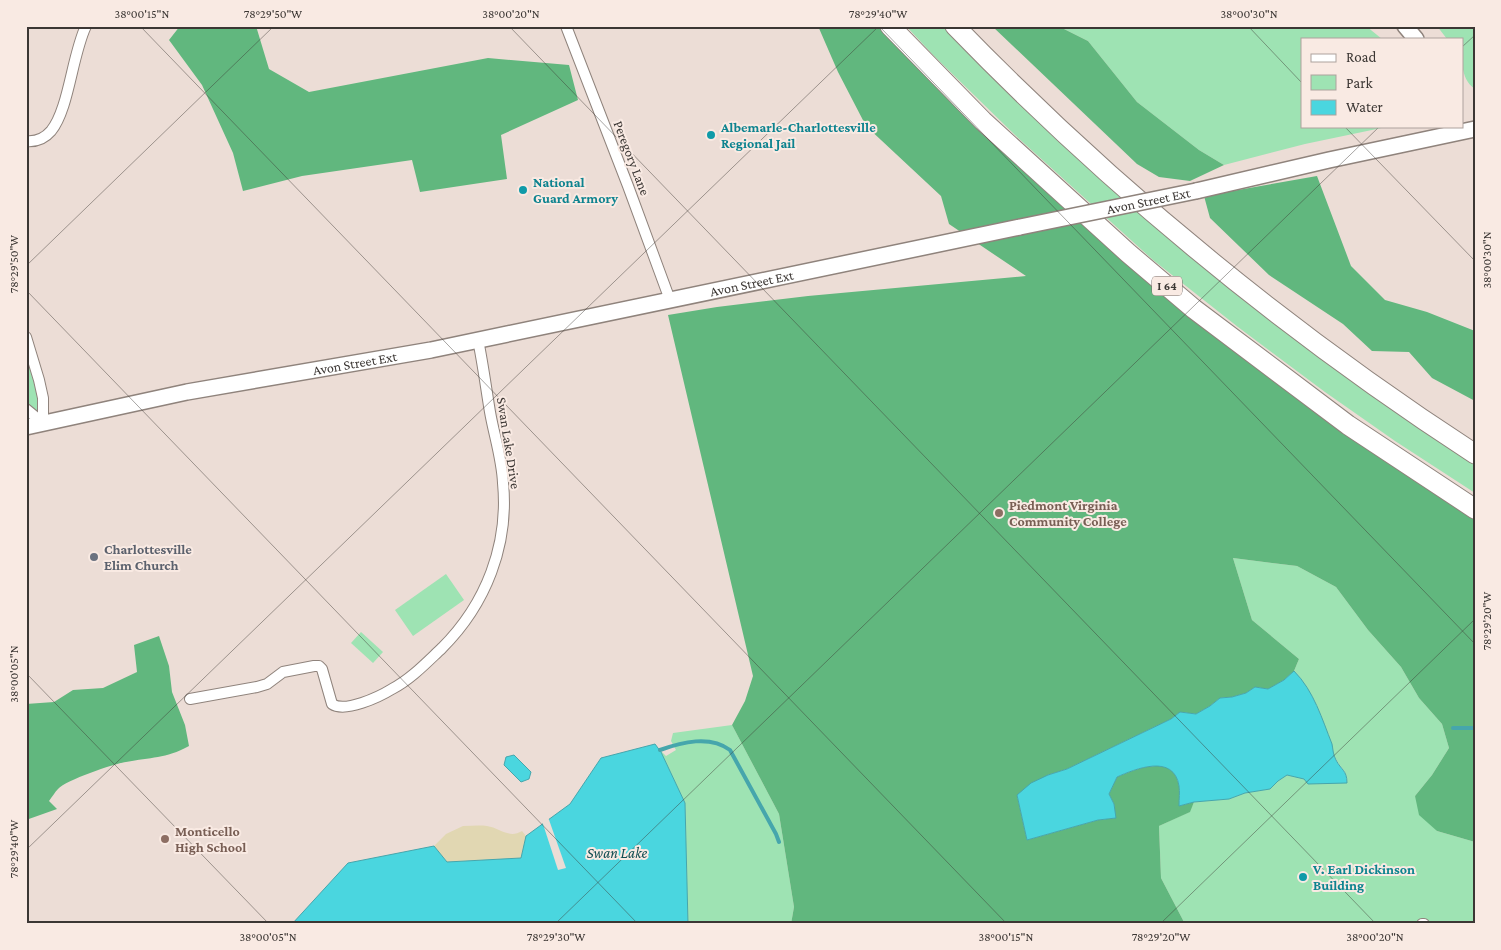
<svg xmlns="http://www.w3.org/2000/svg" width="1501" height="950" font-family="'Crimson Pro',serif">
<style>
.green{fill:#9ee3b3}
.forest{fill:#61b77e}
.sand{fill:#e1d7b2}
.water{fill:#4ad6df;stroke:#46a6ac}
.pier{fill:#ecddd6}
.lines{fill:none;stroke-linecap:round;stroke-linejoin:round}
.stream{stroke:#46a6ac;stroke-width:4}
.street-casing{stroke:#8f837c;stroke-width:12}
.secondary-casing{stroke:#8f837c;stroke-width:18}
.highway-casing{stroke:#8f837c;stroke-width:21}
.street{stroke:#fff;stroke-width:10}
.secondary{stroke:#fff;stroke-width:15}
.highway{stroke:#fff;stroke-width:19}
.secondary-bridge-casing{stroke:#8f837c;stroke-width:18;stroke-linecap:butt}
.secondary-bridge{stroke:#fff;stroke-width:15}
.ticks{fill:none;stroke:#3c3734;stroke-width:1;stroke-opacity:0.45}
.culture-dot{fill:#0f9aa8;stroke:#f9eae3;stroke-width:2}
.education-dot{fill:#8d6e63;stroke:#f9eae3;stroke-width:2}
.worship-dot{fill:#6b7280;stroke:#f9eae3;stroke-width:2}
.labels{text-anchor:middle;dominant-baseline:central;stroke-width:4;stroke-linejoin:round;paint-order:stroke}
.shield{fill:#f9eae3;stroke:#756d68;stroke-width:1}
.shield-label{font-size:12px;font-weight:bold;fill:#3c3734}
.culture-label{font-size:14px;font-weight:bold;fill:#0d838f;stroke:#f9eae3;text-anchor:start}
.street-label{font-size:14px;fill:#3c3734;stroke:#f9eae3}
.education-label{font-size:14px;font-weight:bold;fill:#785e54;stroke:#f9eae3;text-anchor:start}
.worship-label{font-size:14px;font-weight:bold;fill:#5b616d;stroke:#f9eae3;text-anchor:start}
.water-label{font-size:15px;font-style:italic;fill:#114e52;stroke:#f9eae3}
.neatline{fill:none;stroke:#3c3734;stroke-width:2}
.ticks-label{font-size:12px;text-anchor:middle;fill:#3c3734}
</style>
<rect width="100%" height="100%" fill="#ecddd6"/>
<!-- green -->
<g class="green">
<path d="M906,26h43l146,144 380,289v34l-80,-52 -70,-49 -87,-65 -85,-67 -138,-125 -81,-79z"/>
<path d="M1058,26h308l16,13h-80v87h89l-86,18 -81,21 -25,-15 -62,-48 -49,-61z"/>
<path d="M1437,26h38v63c-16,-11 -13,-33 -13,-50h-15z"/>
<path d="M26,337l17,86 -17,4z"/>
<path d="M1233,558l64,8 39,21 32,43 33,37 18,31 23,26 7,24 -17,27 -17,21 22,35 38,11v82h-290l-24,-46 -2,-52 30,-14 5,-10 35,-3 16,-6 25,-4 8,-8 9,-6 36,8h24c0,-14 -6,-13 -11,-24 -3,-4 -3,-10 -5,-15 -9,-25 -17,-53 -37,-73l5,-12 -47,-39z"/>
<path d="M446,574l18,26 -51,36 -18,-26z"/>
<path d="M361,632l22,20 -10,11 -22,-20z"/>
<path d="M732,725l47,89 15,93 -3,17h-103l-3,-121 -25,-53 6,6 10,-6 -5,-9 2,-8z"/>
</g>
<!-- forest -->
<g class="forest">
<path d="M180,26h76l13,43 40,23 179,-34 81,7 9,35 -77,35 6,44 -87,13 -8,-32 -110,16 -59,15 -10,-38 -31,-68 -33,-45z"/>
<path d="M818,26h72l238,227 347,256v333l-38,-11 -18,-16 -4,-19 17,-21 17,-27 -7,-24 -23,-26 -18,-31 -33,-37 -32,-43 -39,-21 -64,-8 19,62 47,39 -5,12 -10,9 -16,9 -13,-2 -9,6 -14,4 -12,1 -10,8 -14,8 -16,-2 -9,7 -104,50 -19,6 -31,20 10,45 71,-20 17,-2 -1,-14 -5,-10 8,-17c19,-8 57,-24 62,9 1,6 0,13 0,20l15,-4 -4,10 -31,14 2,52 24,46h-394l3,-17 -15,-93 -47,-89 13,-24 8,-25 -85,-361 49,-8 91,-11 218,-20 -77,-52 -8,-28 -75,-70 -28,-54z"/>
<path d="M992,26h66l30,15 49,61 62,48 25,15 -34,16 -31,-4 -22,-13z"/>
<path d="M1317,176l34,90 34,34 42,12 48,19v70l-43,-23 -23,-26 -37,-1 -29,-27 -74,-49 -59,-57 -6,-22z"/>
<path d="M159,636l10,30 3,26 13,33 4,21c-24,13 -38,11 -63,16 -13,2 -60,18 -68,27 -3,3 -6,8 -9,12l8,8 -31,11v-116l28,-2 19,-12 30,-2 34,-16 -3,-27z"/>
</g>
<!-- sand -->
<path class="sand" d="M463,826c8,0 16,-1 24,0 13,2 22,13 35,5l4,5 -5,22 -74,4 -13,-16 12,-12z"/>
<!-- water -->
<g class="water">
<path d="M1294,671c20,20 28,48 38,73 1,5 1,11 4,16 5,10 11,10 11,23l-39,1 -4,-5 -17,-4 -9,6 -8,8 -25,4 -16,6 -35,3 -15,4c0,-7 1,-14 0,-20 -5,-33 -44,-17 -62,-9l-8,17 5,10 2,14 -18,2 -71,20 -10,-45 14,-12 17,-8 19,-6 104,-50 9,-7 16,2 14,-8 10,-8 12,-1 14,-4 9,-6 13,2 16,-9z"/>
<path d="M655,744l6,8 24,51 3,121h-396l56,-61 86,-17 13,16 74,-4 5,-22 44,-32 31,-46z"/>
<path d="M514,755l17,17 -2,7 -8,3 -17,-17 2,-8z"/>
</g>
<!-- pier -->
<path class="pier" d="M548,817l18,51 -8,2 -16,-49z"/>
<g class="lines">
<!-- stream -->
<g class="stream">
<path d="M1453,728h22"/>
<path d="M660,750c22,-8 50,-15 70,0l46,84 3,8"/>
</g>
<!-- street casing -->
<g class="street-casing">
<g id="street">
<path d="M566,26l62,160 42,114"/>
<path d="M26,141c10,1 19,-3 25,-10 18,-22 21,-76 35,-105"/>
<path d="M26,337l13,43 4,18v25"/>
<path d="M26,409l17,14"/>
<path d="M190,699l67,-12 10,-3 16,-12 31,-6h5l3,3 10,35c13,9 47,-7 60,-15 19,-10 34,-26 50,-41 44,-44 67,-103 61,-165 -1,-24 -9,-48 -13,-71 -4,-24 -7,-48 -12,-72"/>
<path d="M1422,924h2"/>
</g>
</g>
<!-- secondary casing -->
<g class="secondary-casing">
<g id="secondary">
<path d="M1405,26l11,13"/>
<path d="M1196,191l133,-31 146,-31"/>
<path id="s1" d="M26,427l161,-35 244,-42 589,-123"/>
</g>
</g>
<!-- highway casing -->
<g class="highway-casing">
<g id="highway">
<path d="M890,26l93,95 145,132 66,56 154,116 127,84"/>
<path d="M955,26c157,162 331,305 520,428"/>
</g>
</g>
<!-- street -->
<use href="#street" class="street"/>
<!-- secondary -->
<use href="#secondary" class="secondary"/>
<!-- highway -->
<use href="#highway" class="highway"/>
<!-- secondary-bridge casing -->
<g class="secondary-bridge-casing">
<g id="secondary-bridge">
<path id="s2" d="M1020,227l176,-36"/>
</g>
</g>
<!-- secondary-bridge -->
<use href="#secondary-bridge" class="secondary-bridge"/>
</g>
<!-- ticks -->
<path class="ticks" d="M140,26l867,898M509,26l867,898M879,26l596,618M1248,26l54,57M1462,47l13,-12M1344,126l131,135M26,266l248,-240M26,290l612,634M26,673l243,251M26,850l853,-824M555,924l825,-798M1160,924l315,-305"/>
<!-- markers -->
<g class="culture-dot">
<circle cx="711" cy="135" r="5"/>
<circle cx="523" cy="190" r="5"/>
<circle cx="1303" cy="877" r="5"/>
</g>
<g class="education-dot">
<circle cx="999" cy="513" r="5"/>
<circle cx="165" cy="839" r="5"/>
</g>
<circle class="worship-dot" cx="94" cy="557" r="5"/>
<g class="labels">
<!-- shield labels -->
<rect class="shield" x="1152" y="276.5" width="30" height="19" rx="4"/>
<g class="shield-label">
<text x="1167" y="286">I 64</text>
</g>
<!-- culture labels -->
<g class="culture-label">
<text x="721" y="127">Albemarle-Charlottesville<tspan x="721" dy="16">Regional Jail</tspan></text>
<text x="533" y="182">National<tspan x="533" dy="16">Guard Armory</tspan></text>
<text x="1313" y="869">V. Earl Dickinson<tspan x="1313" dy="16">Building</tspan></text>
</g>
<!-- street labels -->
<g class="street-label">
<text transform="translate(632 158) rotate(69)">Peregory Lane</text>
<text stroke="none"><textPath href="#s2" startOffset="131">Avon Street Ext</textPath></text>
<text stroke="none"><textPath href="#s1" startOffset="740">Avon Street Ext</textPath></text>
<text stroke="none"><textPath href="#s1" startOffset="335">Avon Street Ext</textPath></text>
<text transform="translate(509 443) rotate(81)">Swan Lake Drive</text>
</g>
<!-- education labels -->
<g class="education-label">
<text x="1009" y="505">Piedmont Virginia<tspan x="1009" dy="16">Community College</tspan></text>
<text x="175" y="831">Monticello<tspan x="175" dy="16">High School</tspan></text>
</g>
<!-- worship labels -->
<g class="worship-label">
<text x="104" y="549">Charlottesville<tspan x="104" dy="16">Elim Church</tspan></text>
</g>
<!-- water labels -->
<g class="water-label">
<text x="617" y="853">Swan Lake</text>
</g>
</g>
<!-- border -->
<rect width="1501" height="950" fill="none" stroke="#f9eae3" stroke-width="55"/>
<!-- legend -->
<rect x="1301" y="38" width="162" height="90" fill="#f9eae3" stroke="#ada29d"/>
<rect x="1311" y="54" width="25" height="8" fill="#ffffff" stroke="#ada29d"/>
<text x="1346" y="62" font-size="15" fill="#3c3734">Road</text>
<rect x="1311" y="75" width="25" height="15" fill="#9ee3b3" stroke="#ada29d"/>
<text x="1346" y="88" font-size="15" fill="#3c3734">Park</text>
<rect x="1311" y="100" width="25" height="15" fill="#4ad6df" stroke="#ada29d"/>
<text x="1346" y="112" font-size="15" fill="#3c3734">Water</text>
<rect x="28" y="28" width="1446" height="894" class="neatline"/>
<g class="ticks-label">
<text x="142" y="18">38°00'15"N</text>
<text x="273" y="18">78°29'50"W</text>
<text x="511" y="18">38°00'20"N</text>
<text x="878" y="18">78°29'40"W</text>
<text x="1249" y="18">38°00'30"N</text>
<text transform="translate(1487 260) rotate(-90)" y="4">38°00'30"N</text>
<text transform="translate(14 264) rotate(-90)" y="4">78°29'50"W</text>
<text transform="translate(1487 621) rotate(-90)" y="4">78°29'20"W</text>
<text transform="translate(14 674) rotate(-90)" y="4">38°00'05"N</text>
<text transform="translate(14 849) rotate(-90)" y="4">78°29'40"W</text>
<text x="268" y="941">38°00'05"N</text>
<text x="556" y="941">78°29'30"W</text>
<text x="1006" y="941">38°00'15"N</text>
<text x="1161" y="941">78°29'20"W</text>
<text x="1375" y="941">38°00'20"N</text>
</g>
</svg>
